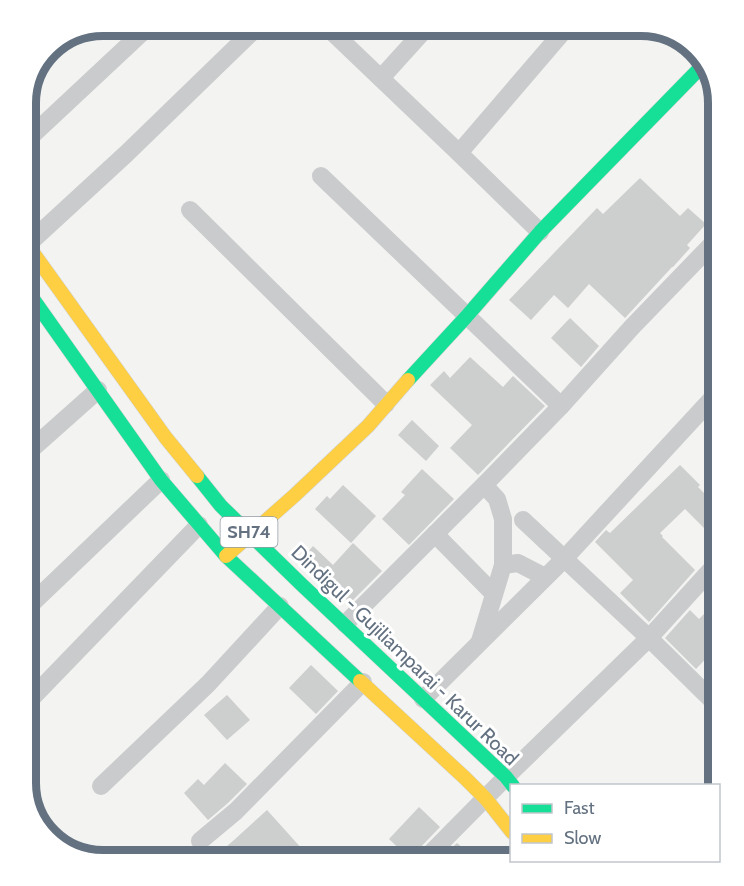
<svg xmlns="http://www.w3.org/2000/svg" width="744" height="886" font-family="Cabin,sans-serif">
<style>
.building{fill:#cdcece}
.lines{fill:none;stroke-linecap:round;stroke-linejoin:round}
.fast-casing{stroke:#d0d1d0;stroke-width:15}
.slow-casing{stroke:#d0d1d0;stroke-width:15}
.street{stroke:#cacbcc;stroke-width:18}
.fast{stroke:#16e098;stroke-width:14}
.slow{stroke:#ffcf43;stroke-width:14}
.labels{text-anchor:middle;dominant-baseline:central;stroke-width:6;stroke-linejoin:round;paint-order:stroke}
.shield{fill:#fff;stroke:#929ca6;stroke-width:1.5}
.shield-label{font-size:18px;font-weight:bold;fill:#637180}
.street-label{font-size:20px;fill:#637180;stroke:#fff}
.rim{fill:none;stroke:#637180;stroke-width:8}
</style>
<rect width="100%" height="100%" fill="#f3f3f1"/>
<!-- building -->
<g class="building">
<path d="M640,178l40,38 8,-8 18,16 -19,21 3,3 -17,19h-1l-47,51 -36,-34 -21,24 -14,-13 -23,25 -22,-20 88,-92 6,6z"/>
<path d="M570,318l29,28 -18,21 -30,-29z"/>
<path d="M470,357l33,30 10,-11 32,30 -67,69 -28,-27 22,-23 -42,-40 14,-14 6,7z"/>
<path d="M412,420l27,26 -13,15 -28,-26z"/>
<path d="M680,465l20,20 -2,2 20,20v35l-33,-33 -25,24 3,3 -1,1 33,33 -46,52 -29,-29 13,-13 -38,-38 11,-12 4,3z"/>
<path d="M422,469l32,30 -45,46 -27,-26 23,-24 -4,-3z"/>
<path d="M343,485l33,31 -25,27 -36,-34 12,-13 3,3z"/>
<path d="M353,543l29,28 -32,32 -30,-29 -3,4 -17,-17 13,-15 20,19z"/>
<path d="M718,600v46l-22,23 -31,-31 25,-28 9,9z"/>
<path d="M311,665l27,26 -22,23 -27,-26z"/>
<path d="M227,695l23,25 -23,20 -23,-25z"/>
<path d="M225,763l22,21 -19,19 -20,17 -24,-27 14,-14 6,6z"/>
<path d="M419,807l21,20 -24,25 -3,8h-2l-22,-21z"/>
<path d="M267,810l45,50h-101l23,-20z"/>
<path d="M457,843l19,17h-37z"/>
</g>
<g class="lines">
<!-- fast casing -->
<g class="fast-casing">
<g id="fast">
<path d="M26,289l135,191 65,76 134,125"/>
<path d="M408,380l58,-63 74,-85 166,-170"/>
<path d="M197,476l24,30 81,79 204,192 7,9"/>
</g>
</g>
<!-- slow casing -->
<g class="slow-casing">
<g id="slow">
<path d="M26,243l140,195 31,38"/>
<path d="M226,556l69,-61 73,-69 40,-46"/>
<path d="M360,681l105,97 21,21 26,33"/>
</g>
</g>
<!-- street -->
<g class="street">
<path d="M326,26l133,127 81,79"/>
<path d="M491,31l4,-5"/>
<path d="M381,78l47,-52"/>
<path d="M26,141l123,-115"/>
<path d="M459,153l109,-127"/>
<path d="M321,176l240,230"/>
<path d="M190,210l196,194"/>
<path d="M27,245l99,-91 132,-128"/>
<path d="M26,454l72,-64"/>
<path d="M484,485l13,14 6,20v46l15,-2 27,14"/>
<path d="M523,520l126,118 69,68"/>
<path d="M435,534l59,60"/>
<path d="M26,609l135,-129"/>
<path d="M345,624l139,-139 77,-79 71,-79 86,-89"/>
<path d="M480,641l23,-76"/>
<path d="M423,699l141,-140 154,-167"/>
<path d="M26,704l173,-179"/>
<path d="M101,786l107,-102 72,-78"/>
<path d="M200,841l36,-30 127,-129"/>
<path d="M424,860l82,-83 143,-139 69,-76"/>
</g>
<!-- fast -->
<use href="#fast" class="fast"/>
<!-- slow -->
<use href="#slow" class="slow"/>
</g>
<g class="labels">
<!-- shield labels -->
<rect class="shield" x="220.5" y="517" width="57" height="30" rx="4.5"/>
<g class="shield-label">
<text x="249" y="532">SH74</text>
</g>
<!-- street labels -->
<g class="street-label">
<text transform="translate(405 655) rotate(44)">Dindigul - Gujiliamparai - Karur Road</text>
</g>
</g>
<!-- crop -->
<path d="M0 0H744V886H0ZM103 36H641A67 67 0 0 1 708 103V783A67 67 0 0 1 641 850H103A67 67 0 0 1 36 783V103A67 67 0 0 1 103 36Z" fill="#fff" fill-rule="evenodd"/>
<path class="rim" d="M103 36H641A67 67 0 0 1 708 103V783A67 67 0 0 1 641 850H103A67 67 0 0 1 36 783V103A67 67 0 0 1 103 36Z"/>
<!-- legend -->
<rect x="510" y="784" width="210" height="78" fill="#ffffff" stroke="#c1c6cc" stroke-width="1.5"/>
<rect x="522" y="804" width="30" height="9" fill="#16e098" stroke="#c1c6cc" stroke-width="1.5"/>
<text x="564" y="814" font-size="18" fill="#637180">Fast</text>
<rect x="522" y="834" width="30" height="9" fill="#ffcf43" stroke="#c1c6cc" stroke-width="1.5"/>
<text x="564" y="844" font-size="18" fill="#637180">Slow</text>
</svg>
